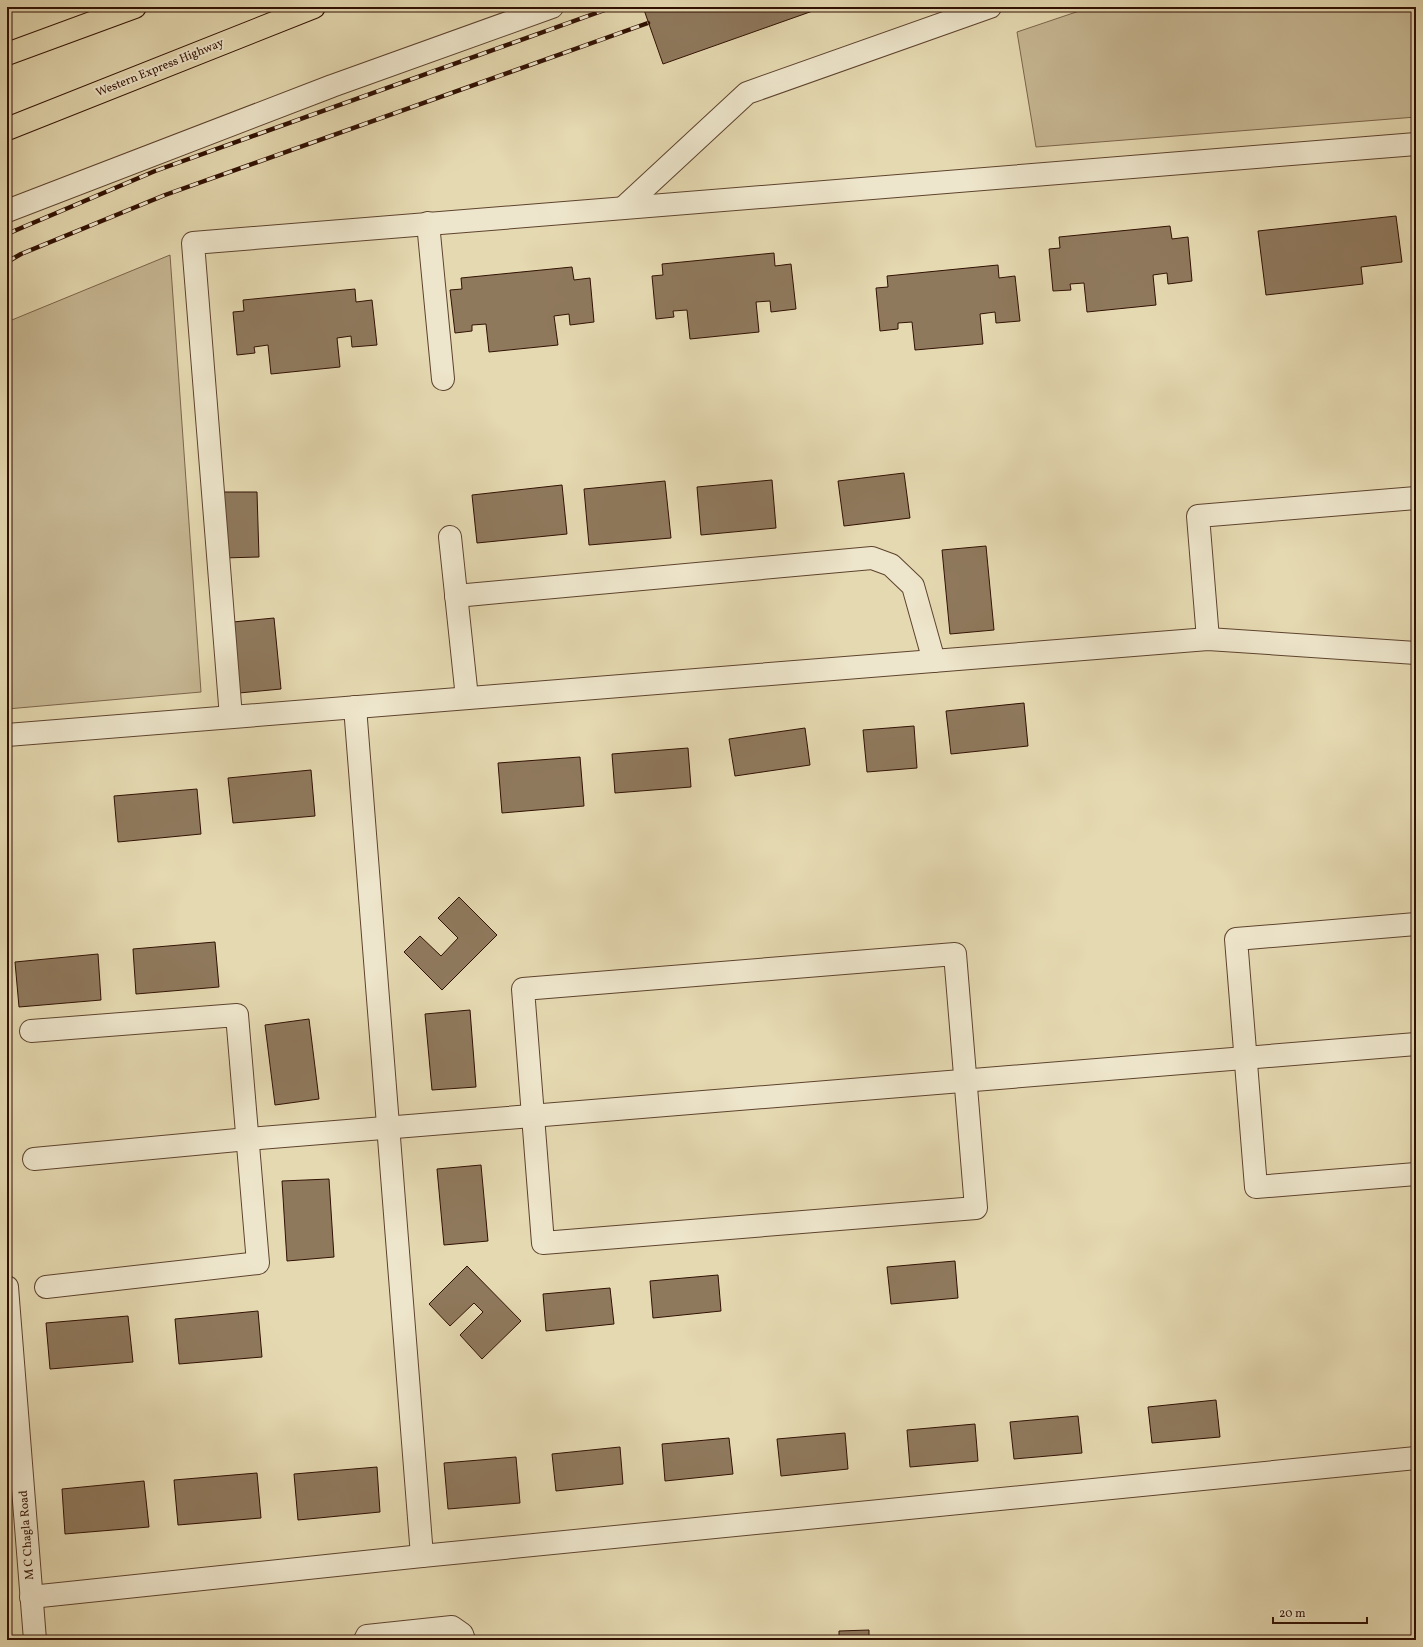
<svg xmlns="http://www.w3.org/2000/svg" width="1423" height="1647" font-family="Vollkorn,serif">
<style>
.green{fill:#c6b793;stroke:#7c644b}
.building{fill:#8f795d;stroke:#311103}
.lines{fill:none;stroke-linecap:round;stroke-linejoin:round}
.minor-casing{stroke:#5e432e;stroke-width:24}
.motorway-casing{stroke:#311103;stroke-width:24}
.minor{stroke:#eee6cc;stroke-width:22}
.motorway{stroke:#e5d9b1;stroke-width:22}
.rail-casing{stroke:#311103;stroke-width:4.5}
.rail{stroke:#eee6cc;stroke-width:3;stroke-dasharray:9;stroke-linecap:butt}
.labels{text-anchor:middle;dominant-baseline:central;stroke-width:4;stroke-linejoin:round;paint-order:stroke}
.street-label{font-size:12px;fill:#311103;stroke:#eee6cc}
</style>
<rect width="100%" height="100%" fill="#e5d9b1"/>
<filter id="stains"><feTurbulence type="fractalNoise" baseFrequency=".005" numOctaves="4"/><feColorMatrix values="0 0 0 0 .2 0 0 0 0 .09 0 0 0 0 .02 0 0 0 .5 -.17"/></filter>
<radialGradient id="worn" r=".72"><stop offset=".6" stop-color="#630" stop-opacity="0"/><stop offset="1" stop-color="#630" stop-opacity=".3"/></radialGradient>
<!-- green -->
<g class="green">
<path d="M1091,7h325v110l-380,30 -19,-115z"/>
<path d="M170,255l31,437 -194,17v-387z"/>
</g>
<!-- building -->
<g class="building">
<path d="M643,7h181l-161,57z"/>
<path d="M1396,216l6,46 -41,5 2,17 -97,11 -8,-64z"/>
<path d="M1170,226l2,13 16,-2 4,44 -24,3 -1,-11 -14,2 3,30 -69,7 -3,-29 -14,1 1,6 -18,1 -4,-42 11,-1 -1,-11z"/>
<path d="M774,253l1,13 16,-2 5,45 -25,3 -1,-11 -14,1 3,30 -69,7 -3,-29 -14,1 1,6 -18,2 -4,-43 11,-1 -1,-11z"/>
<path d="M998,265l1,13 16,-2 5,45 -24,2 -1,-11 -15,2 3,30 -68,6 -3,-28 -14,1v6l-18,2 -4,-43 12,-1 -1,-11z"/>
<path d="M572,267l2,13 16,-2 4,44 -24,3 -1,-11 -15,2 4,29 -69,7 -3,-28 -14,1v6l-17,2 -5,-43 12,-1 -1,-11z"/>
<path d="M355,289l1,13 16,-2 5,45 -25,2 -1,-11 -14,2 3,29 -69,7 -3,-29 -14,2 1,6 -18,2 -4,-43 11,-1 -1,-11z"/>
<path d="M904,473l6,45 -66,8 -6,-45z"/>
<path d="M772,480l4,48 -75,7 -4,-48z"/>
<path d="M665,481l6,57 -82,7 -5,-56z"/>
<path d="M562,485l5,49 -90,9 -5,-48z"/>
<path d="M222,492h35l2,65 -36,1z"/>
<path d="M986,546l8,84 -44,4 -8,-84z"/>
<path d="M274,618l7,71 -42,4 -6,-71z"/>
<path d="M1024,703l4,43 -77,8 -5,-43z"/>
<path d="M914,726l3,42 -50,4 -4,-42z"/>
<path d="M805,728l5,37 -75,11 -6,-37z"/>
<path d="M688,748l3,39 -76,6 -3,-39z"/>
<path d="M580,757l4,49 -82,7 -4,-50z"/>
<path d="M311,770l4,46 -82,7 -5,-45z"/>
<path d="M197,789l4,45 -83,8 -4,-46z"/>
<path d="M459,897l38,38 -55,55 -38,-38 16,-16 21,20 17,-18 -20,-20z"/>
<path d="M215,942l4,45 -83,7 -3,-45z"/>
<path d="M98,954l3,46 -82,7 -4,-45z"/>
<path d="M470,1010l6,77 -44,3 -7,-76z"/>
<path d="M309,1019l10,80 -44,6 -10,-80z"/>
<path d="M481,1165l7,76 -44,4 -7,-76z"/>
<path d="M329,1179l5,78 -47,4 -5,-80z"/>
<path d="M955,1261l3,37 -67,6 -4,-37z"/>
<path d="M467,1266l54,55 -39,38 -22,-24 23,-23 -9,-9 -24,23 -21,-22z"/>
<path d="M718,1275l3,36 -68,7 -3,-37z"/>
<path d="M610,1288l4,36 -68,7 -3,-37z"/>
<path d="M258,1311l4,46 -83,7 -4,-45z"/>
<path d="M128,1316l5,46 -83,7 -4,-46z"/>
<path d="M1216,1400l4,37 -68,6 -4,-36z"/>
<path d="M1078,1416l4,37 -68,6 -4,-37z"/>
<path d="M975,1424l3,37 -68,6 -3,-37z"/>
<path d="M845,1433l3,36 -67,7 -4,-37z"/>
<path d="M729,1438l4,36 -68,7 -3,-37z"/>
<path d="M620,1447l3,37 -67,7 -4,-37z"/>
<path d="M516,1457l4,46 -72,6 -4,-46z"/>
<path d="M377,1467l3,45 -82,8 -4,-46z"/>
<path d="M257,1473l4,45 -83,7 -4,-45z"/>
<path d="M144,1481l5,46 -84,7 -3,-45z"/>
<path d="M869,1630v10h-30v-9z"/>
</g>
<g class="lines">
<!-- minor casing -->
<g class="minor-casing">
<g id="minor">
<path d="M623,208l124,-115 243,-86"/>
<path d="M7,211l325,-125 220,-79"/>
<path d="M428,223l15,156"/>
<path d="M450,537l17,161"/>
<path d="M456,596l416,-38 19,7 22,21 21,75"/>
<path d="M1208,639l-10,-123 218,-18"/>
<path d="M355,707l67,849"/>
<path d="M231,717l-38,-474 1223,-99"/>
<path d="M7,735l1201,-96 208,14"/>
<path d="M1416,924l-180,15 20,248 160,-13"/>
<path d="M955,954l21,254 -433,35 -20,-254z"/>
<path d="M31,1031l206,-16 21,248 -212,24"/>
<path d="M34,1159l214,-20 1168,-95"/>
<path d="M7,1287l28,353"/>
<path d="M31,1597l391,-41 994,-98"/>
<path d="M365,1640l2,-4 85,-9 10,7 2,6"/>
</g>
</g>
<!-- motorway casing -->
<g class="motorway-casing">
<g id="motorway">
<path d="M7,54l128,-47"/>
<path d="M7,129l307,-122"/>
</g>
</g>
<!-- minor -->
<use href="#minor" class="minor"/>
<!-- motorway -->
<use href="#motorway" class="motorway"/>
<!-- rail casing -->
<g class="rail-casing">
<g id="rail">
<path d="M7,234l148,-63 458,-164"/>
<path d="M7,262l14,-8 144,-59 483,-172"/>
</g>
</g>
<!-- rail -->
<use href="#rail" class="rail"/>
</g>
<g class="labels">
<!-- street labels -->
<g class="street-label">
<text transform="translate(160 68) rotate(-22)">Western Express Highway</text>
<text transform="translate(27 1535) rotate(-94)">M C Chagla Road</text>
</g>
</g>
<!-- margin -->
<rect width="1423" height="1647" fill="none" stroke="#e5d9b1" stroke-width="24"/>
<rect x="8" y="8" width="1407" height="1631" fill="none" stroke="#311103" stroke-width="2"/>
<rect x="12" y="12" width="1399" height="1623" fill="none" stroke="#311103"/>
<!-- scale -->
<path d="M1273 1617v6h94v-6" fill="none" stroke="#311103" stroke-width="2"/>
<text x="1279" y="1617" font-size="12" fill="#311103" stroke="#eee6cc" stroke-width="3" paint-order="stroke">20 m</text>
<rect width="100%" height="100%" filter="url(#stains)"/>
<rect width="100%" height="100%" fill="url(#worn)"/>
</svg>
